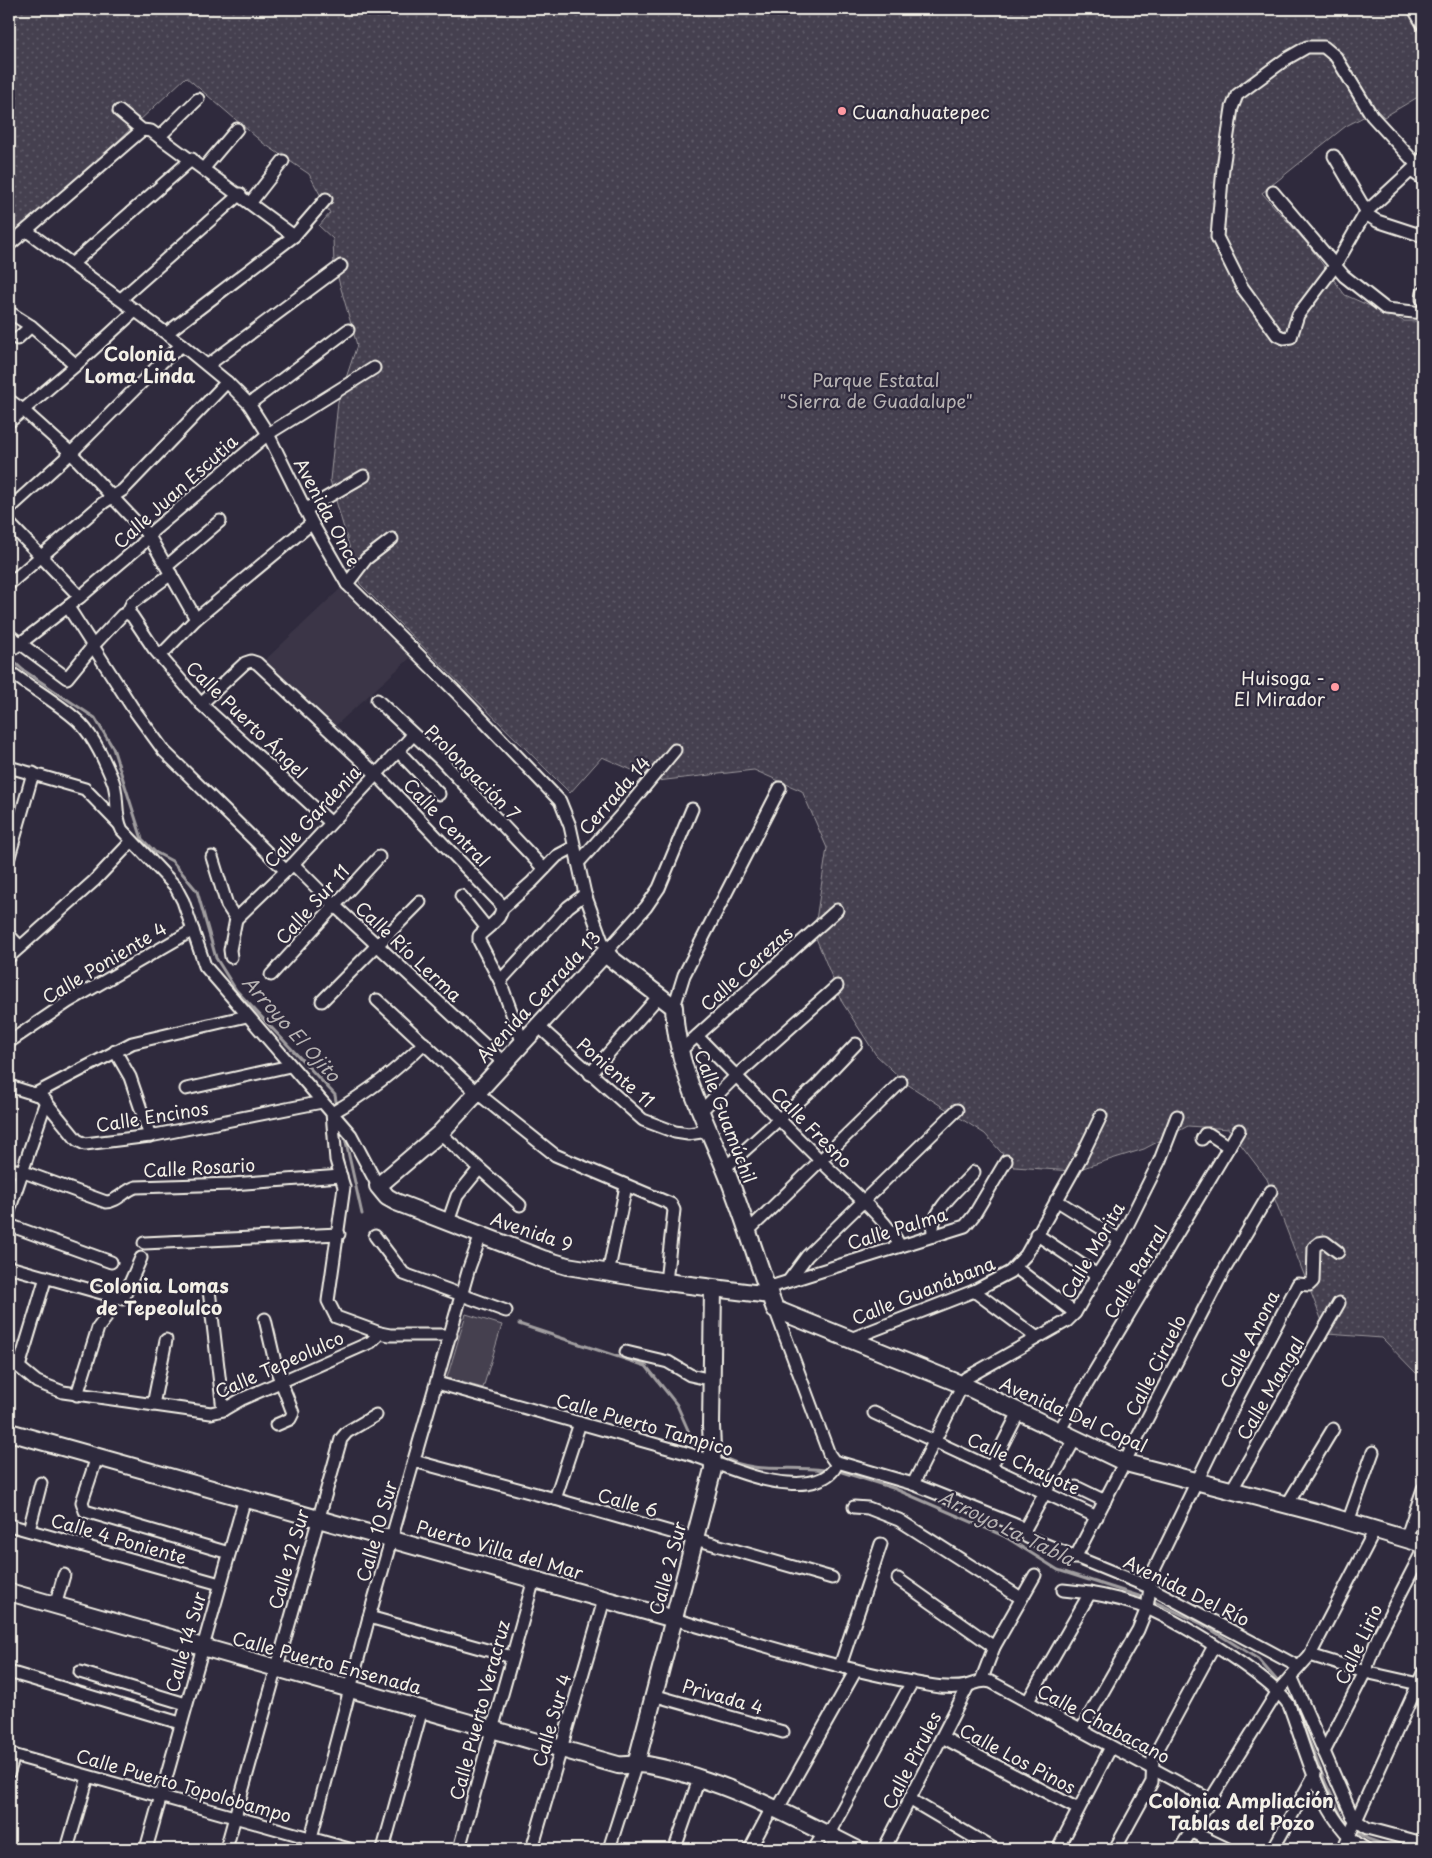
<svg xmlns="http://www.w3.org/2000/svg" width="1432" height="1858" font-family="'Playpen Sans',sans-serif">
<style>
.built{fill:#3b3647}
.grass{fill:url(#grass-dots);stroke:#9c989c}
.pitch{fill:#454050;stroke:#9c989c}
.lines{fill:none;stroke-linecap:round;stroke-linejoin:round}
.stream{stroke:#a19ea0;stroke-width:3}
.street-casing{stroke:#f4f1e8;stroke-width:15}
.secondary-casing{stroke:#f4f1e8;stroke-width:20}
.street{stroke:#2f2a3d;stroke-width:11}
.secondary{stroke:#2f2a3d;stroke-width:16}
.poi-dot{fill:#ff9aa2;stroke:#2f2a3d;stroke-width:2}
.labels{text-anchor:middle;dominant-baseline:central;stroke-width:4.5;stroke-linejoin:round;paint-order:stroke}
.poi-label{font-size:18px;fill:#f4f1e8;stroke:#2f2a3d;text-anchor:start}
.park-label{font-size:18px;fill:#b7b3b3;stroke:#2f2a3d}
.street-label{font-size:18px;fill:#f4f1e8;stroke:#2f2a3d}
.neighbourhood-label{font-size:19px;font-weight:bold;fill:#f4f1e8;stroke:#2f2a3d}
.water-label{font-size:19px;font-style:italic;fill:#b6b2b2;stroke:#2f2a3d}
</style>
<defs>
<pattern id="grass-dots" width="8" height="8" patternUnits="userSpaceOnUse" patternTransform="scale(1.25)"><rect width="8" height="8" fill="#454050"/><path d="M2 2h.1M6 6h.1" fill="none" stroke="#605c69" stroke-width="1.8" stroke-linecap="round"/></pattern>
</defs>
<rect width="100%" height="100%" fill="#2f2a3d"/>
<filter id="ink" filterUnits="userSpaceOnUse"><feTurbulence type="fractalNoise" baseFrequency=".02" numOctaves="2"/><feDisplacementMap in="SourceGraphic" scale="10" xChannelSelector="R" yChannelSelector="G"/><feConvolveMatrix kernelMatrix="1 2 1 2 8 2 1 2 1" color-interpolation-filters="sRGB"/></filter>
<g filter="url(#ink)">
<!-- built -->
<path class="built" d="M341,588l69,70 -76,69 -71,-65z"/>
<!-- grass -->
<path class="grass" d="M9,9h1408l6,10v75l-39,23 -7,-7 -31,16 -84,67 48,54 35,48 59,26h19v1052h-7l-34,-35 -55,-4 -60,-155 -38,-50 -41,-3 -44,23 -71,22 -59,-4 -29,-33 -78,-50 -31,-29 -34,-53 -28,-69 13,-85 -25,-57 -48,-21 -97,11 -55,-24 -32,36 -210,-209 -30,-104 8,-78 19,-57 -23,-81 -1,-25 -14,-13 11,-13 -21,-39 -46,-31 -77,-66 -177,166z"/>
<!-- pitch -->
<path class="pitch" d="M466,1314l36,11 -19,63 -36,-10z"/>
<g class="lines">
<!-- stream -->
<g class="stream">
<path d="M12,660l11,10 72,48 18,30 29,91 13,13 17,9 25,30 19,67 20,32 99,105 2,12"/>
<path d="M345,1138l17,76"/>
<path d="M519,1324l127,42 31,39 15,34 13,8"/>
<path d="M721,1456c32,19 68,9 103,14"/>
<path d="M842,1472l51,16 111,48 54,34 87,28"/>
<path d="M1151,1600l51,24 56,35 22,25"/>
<path d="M1284,1689l9,11 33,84 19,40"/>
<path d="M1354,1830l14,9 30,10"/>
</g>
<!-- street casing -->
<g class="street-casing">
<g id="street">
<path d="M1414,9l9,16"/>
<path d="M119,111l23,19 9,1 143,105"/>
<path d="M159,137l39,-38"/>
<path d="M1334,156l35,60 8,5 46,15"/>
<path d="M1417,165l-45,-49 -36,-59 -12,-10h-17l-21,12 -49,36 -5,13 -9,60 -6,69 25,50 35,48 7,3 7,-1 7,-22 37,-49 31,-54 51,-47 6,-7"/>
<path d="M204,168l33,-39"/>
<path d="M1411,171l12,8"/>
<path d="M1273,192l71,84 42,33 37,4"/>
<path d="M251,202l32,-41"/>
<path d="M27,231l155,114 45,37 22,22 19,30 44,89 35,61 111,110 102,107 10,25 15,68 21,58 40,-45 13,-19 33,-79"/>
<path d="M9,245l133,-115"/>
<path d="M72,264l120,-105"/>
<path d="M121,299l119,-105"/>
<path d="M1422,299l1,-6"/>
<path d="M9,312l22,14 45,39"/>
<path d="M167,333l127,-97 32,-37"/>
<path d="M17,339l14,-13"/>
<path d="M208,365l133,-99"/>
<path d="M9,400l14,10 48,43 78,83 47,83"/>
<path d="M249,404l99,-74"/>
<path d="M9,422l67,-57 60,-55"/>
<path d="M9,509l62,-56 91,-91 20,-17"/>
<path d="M305,510l59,-34"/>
<path d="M9,523l71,74"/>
<path d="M167,566l53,-45"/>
<path d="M9,584l94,-81 20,-13 104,-108"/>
<path d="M347,584l19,-25 26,-20"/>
<path d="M68,607l64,100 32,44 122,120"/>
<path d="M127,613l5,3 22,33 47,55 129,118"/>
<path d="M127,613l5,-10 39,-29"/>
<path d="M9,635l58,43 26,-32 29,-31 5,-2"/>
<path d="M9,652l71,-55 60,-51 14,-16 114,-96 106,-66"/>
<path d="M160,656l36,-37 116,-96"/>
<path d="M9,671c20,16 55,35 72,53 14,15 24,38 32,57 6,16 1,34 9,49l53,56 8,15 22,65 127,147 4,47 8,27 -16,114 8,16 44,16"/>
<path d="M377,700l64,60 103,109"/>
<path d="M201,704l44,-41 6,-2 6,2 119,111 124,129c7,14 -12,23 -21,33v5l21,40 22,60"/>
<path d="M398,751l41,43"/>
<path d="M9,767l76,22 34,35"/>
<path d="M9,857l24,-84"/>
<path d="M212,857l15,48 9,14 -6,31 1,7"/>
<path d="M578,863l44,-49 53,-64"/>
<path d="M293,864l42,42 168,156"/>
<path d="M461,896l25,31"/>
<path d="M503,908l29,-26 25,-26 17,-9"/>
<path d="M236,919l57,-55 120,-129"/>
<path d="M9,935l11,12"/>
<path d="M9,957l85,-76 37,-39"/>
<path d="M271,975l108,-118"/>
<path d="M500,981l68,-74 17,-13"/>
<path d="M377,1000l99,92 79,63 116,49 3,6 -8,72"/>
<path d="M322,1001l98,-99"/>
<path d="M674,1007l10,-32 96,-187"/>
<path d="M537,1025l106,95 32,12 13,2 20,-3"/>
<path d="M697,1036c42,43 84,86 127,128 22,22 63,55 76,82"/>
<path d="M9,1042l59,-40 125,-72"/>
<path d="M115,1051l15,26 20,59"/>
<path d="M679,1052l158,-142"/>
<path d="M590,1074l69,-78"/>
<path d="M9,1086l32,10 36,44 8,4 65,-8 172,-34"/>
<path d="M186,1089l104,-23"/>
<path d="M35,1094l97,-51 115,-27"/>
<path d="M700,1112l36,-36 101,-90"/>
<path d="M440,1133l80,72"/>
<path d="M1202,1139l3,-5h4l20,13"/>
<path d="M725,1168l92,-83 39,-41"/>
<path d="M9,1169l12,2 85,31c11,0 19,-12 30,-15l96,-3 109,-8"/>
<path d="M378,1186l-27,-51 -19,-22c35,-20 64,-42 92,-70"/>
<path d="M1056,1200l64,40"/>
<path d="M9,1211l37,-110"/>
<path d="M448,1222l9,-26 22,-27"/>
<path d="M9,1225l102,37"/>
<path d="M748,1231l153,-149"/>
<path d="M1036,1234l61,41"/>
<path d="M375,1236l29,38 102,37"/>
<path d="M933,1236c-4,-25 26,-47 41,-64"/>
<path d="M144,1243l195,-9"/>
<path d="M9,1267l114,32 18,-41"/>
<path d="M1016,1268l59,45"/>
<path d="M608,1274l18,-88"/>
<path d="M790,1279l17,-23 150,-146"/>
<path d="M767,1288l198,-62 9,-11 32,-54"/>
<path d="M209,1290l14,120"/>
<path d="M974,1291l62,46"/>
<path d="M775,1309l54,145 5,7 79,23 98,39 14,6 2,8 122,50 150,80"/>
<path d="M265,1319l12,52 16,42 -3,6 -14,6"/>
<path d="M848,1340l126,-49 36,-19 16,-17 55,-98 20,-41"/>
<path d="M626,1352l42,10 22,13 22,5"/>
<path d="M9,1359l28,23 26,10 148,21 12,-3 19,-11 129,-57 9,-9 10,2h61"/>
<path d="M19,1367l27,-90"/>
<path d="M437,1383c83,23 166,46 249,70 33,10 68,28 102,30 18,2 43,-2 49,-20"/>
<path d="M77,1395l21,-67 7,-9 6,-23"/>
<path d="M153,1405l13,-65"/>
<path d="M874,1413l223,104"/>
<path d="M1059,1431l180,-301"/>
<path d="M97,1457l-15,45 3,9 144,42"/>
<path d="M414,1461l141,38 277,79"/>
<path d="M991,1467l28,-55"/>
<path d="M913,1484l53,-106 101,-57 8,-8 22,-38 23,-35 40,-80 17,-44"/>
<path d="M1076,1487l29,14"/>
<path d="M1231,1491l108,-188"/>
<path d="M555,1499l25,-76"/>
<path d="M1287,1505l46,-76"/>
<path d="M854,1507l14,1 31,12 122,78"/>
<path d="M1348,1522l25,-70"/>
<path d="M9,1525l211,59"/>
<path d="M1025,1529l50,-90"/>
<path d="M29,1530l12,-47"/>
<path d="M1406,1539l17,-50"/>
<path d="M1075,1558l148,-286 48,-81"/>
<path d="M898,1579l96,68"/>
<path d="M1063,1590c25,2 51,7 75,15 33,10 132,72 151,100 17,44 33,120 77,144"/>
<path d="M55,1606l9,-31"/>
<path d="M369,1617l143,40"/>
<path d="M674,1619c84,25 168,51 254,66 12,2 25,4 38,1 9,-2 15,-7 25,-4l218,117"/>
<path d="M1310,1655l55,17 58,13"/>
<path d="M840,1666l41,-122"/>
<path d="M9,1672l171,51"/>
<path d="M80,1672l106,32"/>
<path d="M1291,1676l62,142 14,10 56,15"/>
<path d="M981,1681l13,-34 41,-72"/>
<path d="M653,1695l130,37"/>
<path d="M1028,1701l62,-108"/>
<path d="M1081,1730l57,-100 9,-22 5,-34 85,-175 61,-115 11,1 4,-4 1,-34 5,-4 6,-1 13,10"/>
<path d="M942,1737l136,72"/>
<path d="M1324,1752l41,-80 13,-35 45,-87"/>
<path d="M9,1754l340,95"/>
<path d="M9,1772l5,-17"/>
<path d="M911,1800l83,49"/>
<path d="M1190,1831l38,18"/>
<path d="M675,1848l24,-69"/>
<path d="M67,1849l21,-72"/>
<path d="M146,1849l99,-351"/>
<path d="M226,1849l115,-410 6,-7 29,-17"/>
<path d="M308,1849l61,-232 100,-349 12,-33"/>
<path d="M383,1849l39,-140"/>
<path d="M459,1849l75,-270"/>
<path d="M532,1849l72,-249"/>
<path d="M609,1849l27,-85"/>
<path d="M750,1849l18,-34 13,-12 75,-133"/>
<path d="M814,1849l7,-11 11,-10 80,-146"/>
<path d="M884,1849l84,-163"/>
<path d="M1058,1849l53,-102"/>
<path d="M1115,1849l37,-67 1,-24 61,-112"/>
<path d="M1180,1849l98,-158 32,-36 65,-125"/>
<path d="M1273,1849l42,-75"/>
<path d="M1343,1849l80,-176"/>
</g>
</g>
<!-- secondary casing -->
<g class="secondary-casing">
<g id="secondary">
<path d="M770,1295l-104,-13 -99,-16 -24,-7 -147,-57 -9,-5 -9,-11 62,-53 166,-181 4,6 64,49c2,59 29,108 51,162 19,46 32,94 50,140l188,76 163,78 193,50 104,31"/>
<path d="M9,1432l665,187"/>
<path d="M9,1592l609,173c11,1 20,-2 30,0 75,14 141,50 208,84"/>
<path d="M636,1764l77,-295 -2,-43 2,-137"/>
</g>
</g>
<!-- street -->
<use href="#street" class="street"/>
<!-- secondary -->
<use href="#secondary" class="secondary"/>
</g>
</g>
<!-- markers -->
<g class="poi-dot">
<circle cx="842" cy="111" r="5"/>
<circle cx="1335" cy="687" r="5"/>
</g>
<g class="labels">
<!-- poi labels -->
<g class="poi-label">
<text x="852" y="111">Cuanahuatepec</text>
<text x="1325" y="677" text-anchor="end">Huisoga -<tspan x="1325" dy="21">El Mirador</tspan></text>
</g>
<!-- park labels -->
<g class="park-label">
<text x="876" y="379">Parque Estatal<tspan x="876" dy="21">"Sierra de Guadalupe"</tspan></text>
</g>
<!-- street labels -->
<g class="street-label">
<text transform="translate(175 491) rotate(-42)">Calle Juan Escutia</text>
<text transform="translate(328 512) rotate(62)">Avenida Once</text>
<text transform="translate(247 719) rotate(44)">Calle Puerto Ángel</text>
<text transform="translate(473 772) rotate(45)">Prolongación 7</text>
<text transform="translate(614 795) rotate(-49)">Cerrada 14</text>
<text transform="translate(312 816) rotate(-47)">Calle Gardenia</text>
<text transform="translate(447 822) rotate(46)">Calle Central</text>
<text transform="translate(312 904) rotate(-48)">Calle Sur 11</text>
<text transform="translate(409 951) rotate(43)">Calle Río Lerma</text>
<text transform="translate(104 962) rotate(-31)">Calle Poniente 4</text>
<text transform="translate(746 968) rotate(-42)">Calle Cerezas</text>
<text transform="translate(538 996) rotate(-47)">Avenida Cerrada 13</text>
<text transform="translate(616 1072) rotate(41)">Poniente 11</text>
<text transform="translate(152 1116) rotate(-9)">Calle Encinos</text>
<text transform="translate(726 1116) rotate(69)">Calle Guamúchil</text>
<text transform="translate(812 1127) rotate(45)">Calle Fresno</text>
<text transform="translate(199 1167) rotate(-3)">Calle Rosario</text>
<text transform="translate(897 1228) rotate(-17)">Calle Palma</text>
<text transform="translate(532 1231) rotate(19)">Avenida 9</text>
<text transform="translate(1092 1250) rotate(-60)">Calle Morita</text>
<text transform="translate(1135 1272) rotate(-59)">Calle Parral</text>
<text transform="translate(923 1290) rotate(-22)">Calle Guanábana</text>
<text transform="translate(1249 1339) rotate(-63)">Calle Anona</text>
<text transform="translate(279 1364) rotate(-24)">Calle Tepeolulco</text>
<text transform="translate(1155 1365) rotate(-63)">Calle Ciruelo</text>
<text transform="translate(1270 1388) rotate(-60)">Calle Mangal</text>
<text transform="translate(1074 1414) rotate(24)">Avenida Del Copal</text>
<text transform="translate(645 1424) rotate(16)">Calle Puerto Tampico</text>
<text transform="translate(1024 1463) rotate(25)">Calle Chayote</text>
<text transform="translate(628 1502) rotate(16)">Calle 6</text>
<text transform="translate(376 1531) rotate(-74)">Calle 10 Sur</text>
<text transform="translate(119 1538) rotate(16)">Calle 4 Poniente</text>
<text transform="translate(500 1549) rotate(16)">Puerto Villa del Mar</text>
<text transform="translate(288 1559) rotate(-74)">Calle 12 Sur</text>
<text transform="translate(667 1568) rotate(-75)">Calle 2 Sur</text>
<text transform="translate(1187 1590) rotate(26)">Avenida Del Río</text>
<text transform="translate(185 1642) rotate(-74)">Calle 14 Sur</text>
<text transform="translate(1358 1644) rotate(-65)">Calle Lirio</text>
<text transform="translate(327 1662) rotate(15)">Calle Puerto Ensenada</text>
<text transform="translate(723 1696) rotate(16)">Privada 4</text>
<text transform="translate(479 1710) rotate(-75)">Calle Puerto Veracruz</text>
<text transform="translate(551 1720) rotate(-74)">Calle Sur 4</text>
<text transform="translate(1104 1723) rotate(28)">Calle Chabacano</text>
<text transform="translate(1018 1758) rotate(28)">Calle Los Pinos</text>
<text transform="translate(911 1760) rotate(-63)">Calle Pirules</text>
<text transform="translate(184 1785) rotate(16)">Calle Puerto Topolobampo</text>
</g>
<!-- neighbourhood labels -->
<g class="neighbourhood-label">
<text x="140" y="353">Colonia<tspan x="140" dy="22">Loma Linda</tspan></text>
<text x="159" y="1285">Colonia Lomas<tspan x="159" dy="22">de Tepeolulco</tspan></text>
<text x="1241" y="1800">Colonia Ampliación<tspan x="1241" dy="22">Tablas del Pozo</tspan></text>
</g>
<!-- water labels -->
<g class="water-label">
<text transform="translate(292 1028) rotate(48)">Arroyo El Ojito</text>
<text transform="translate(1007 1527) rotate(26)">Arroyo La Tabla</text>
</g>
</g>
<!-- margin -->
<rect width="1432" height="1858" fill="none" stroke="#2f2a3d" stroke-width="30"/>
<rect x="15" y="15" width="1402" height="1828" fill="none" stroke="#f4f1e8" stroke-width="2" filter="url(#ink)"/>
</svg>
